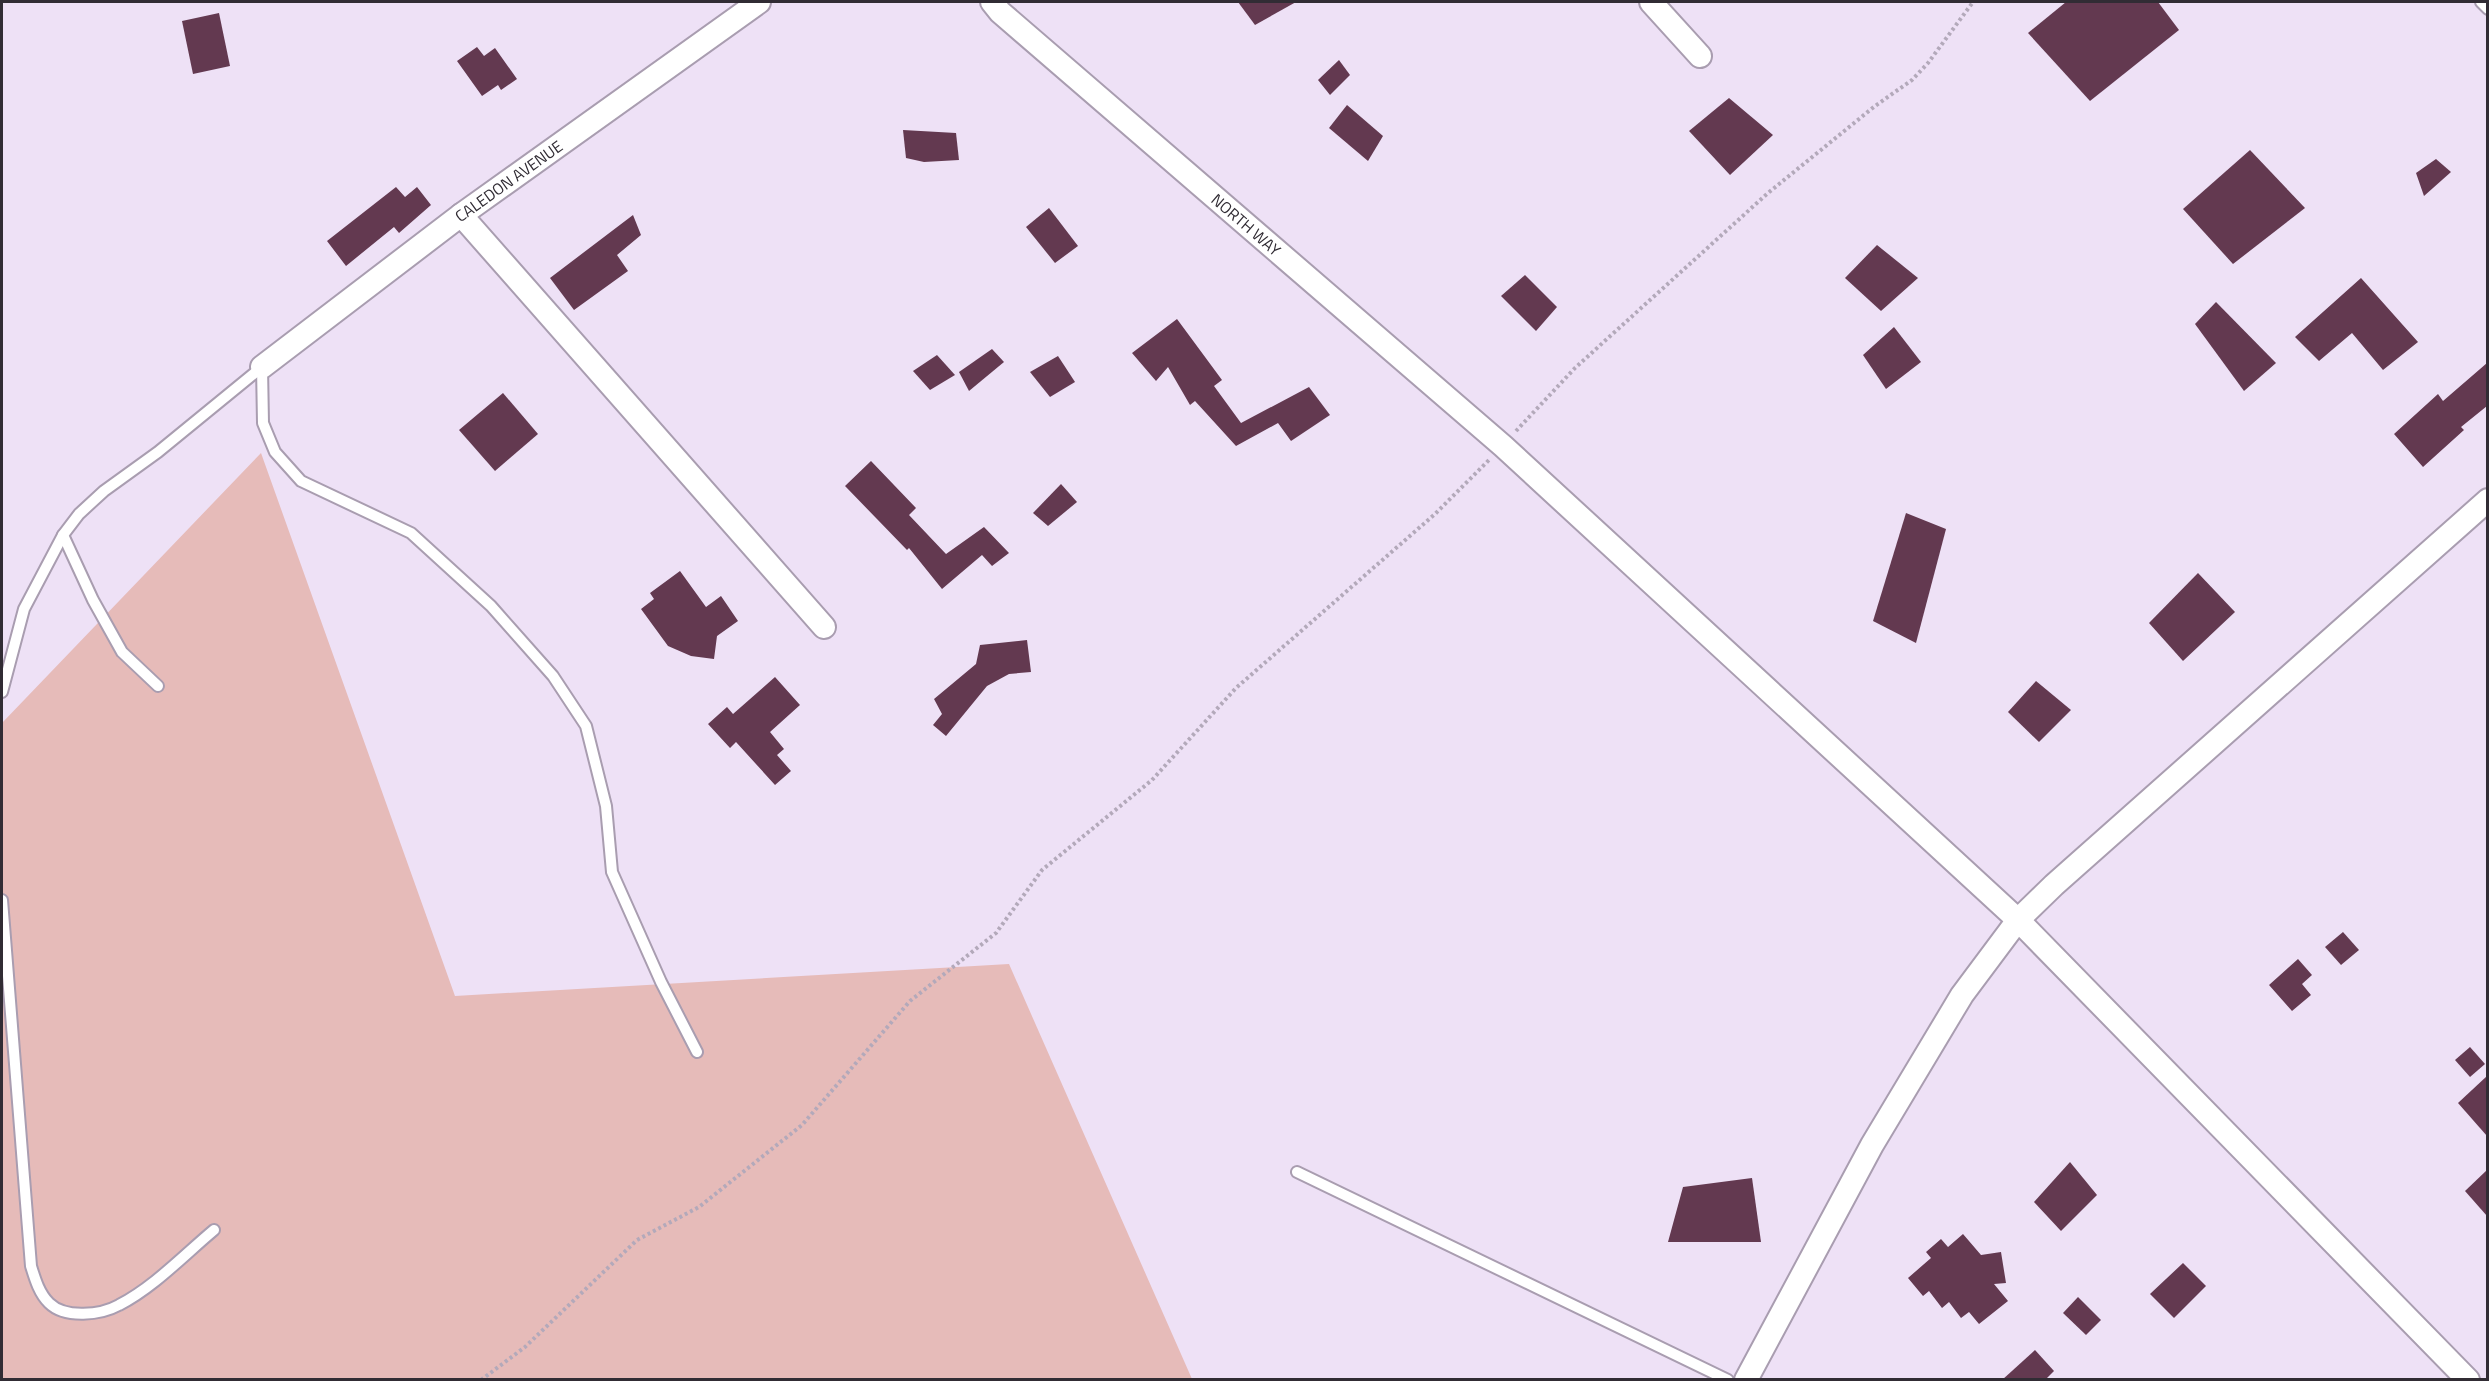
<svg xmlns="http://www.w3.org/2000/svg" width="2489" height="1381" font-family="'Titillium Web',sans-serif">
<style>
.green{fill:#e6bbb9}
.building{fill:#633950}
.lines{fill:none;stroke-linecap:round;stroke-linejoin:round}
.service-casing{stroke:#a99db0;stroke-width:14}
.minor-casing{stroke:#a99db0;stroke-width:26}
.path{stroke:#b3a9ba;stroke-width:4;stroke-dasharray:3 3;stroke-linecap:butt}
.service{stroke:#fff;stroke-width:10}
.minor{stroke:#fff;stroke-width:22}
.labels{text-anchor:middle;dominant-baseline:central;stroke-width:6;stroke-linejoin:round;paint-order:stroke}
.street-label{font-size:16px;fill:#312c34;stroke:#eee1f6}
</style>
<rect width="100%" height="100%" fill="#eee1f6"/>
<!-- green -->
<path class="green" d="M261,453l194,543 554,-32 183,415h-1190v-656z"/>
<!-- building -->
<g class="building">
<path d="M1238,2h58l-41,23z"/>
<path d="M2066,2h92l21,28 -89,71 -62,-68z"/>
<path d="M219,13l11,53 -37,8 -11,-53z"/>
<path d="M477,47l7,9 11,-8 22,31 -16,11 -3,-5 -16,11 -25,-35z"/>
<path d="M1339,60l11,15 -20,20 -12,-15z"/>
<path d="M1729,98l44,37 -43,40 -41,-44z"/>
<path d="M1347,105l36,31 -15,25 -39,-33z"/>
<path d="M903,130l53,3 3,27 -35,2 -18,-4z"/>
<path d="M2250,150l55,58 -72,56 -50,-55z"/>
<path d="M2436,159l15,13 -27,24 -8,-23z"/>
<path d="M396,187l9,10 12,-10 14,18 -32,28 -5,-6 -48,39 -19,-25z"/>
<path d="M1049,208l29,38 -23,17 -29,-36z"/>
<path d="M633,215l8,20 -24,20 11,16 -54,39 -24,-32z"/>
<path d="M1877,245l41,33 -37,33 -36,-33z"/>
<path d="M1525,275l32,32 -21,24 -35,-35z"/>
<path d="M2361,278l57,64 -35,28 -31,-37 -33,28 -24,-24z"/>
<path d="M2216,302l60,61 -32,28 -49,-67z"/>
<path d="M1177,319l45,61 -8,6 27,37 68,-36 21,28 -39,26 -13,-18 -42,23 -41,-45 -5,4 -22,-38 -12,14 -24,-28z"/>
<path d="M1894,327l27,35 -35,27 -23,-34z"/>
<path d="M992,349l12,13 -35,29 -10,-19z"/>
<path d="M937,355l18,20 -25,15 -17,-19z"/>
<path d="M1058,356l17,26 -25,15 -20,-25z"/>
<path d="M2487,363v43l-26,21 3,3 -41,37 -29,-33 44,-40 5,7z"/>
<path d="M503,393l35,41 -43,37 -36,-41z"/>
<path d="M871,461l45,47 -7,7 37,39 38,-27 25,26 -17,13 -10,-11 -40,34 -33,-41 -2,2 -62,-64z"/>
<path d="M1061,484l16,18 -29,24 -15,-13z"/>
<path d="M1906,513l40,16 -30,114 -43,-22z"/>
<path d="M680,571l26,36 15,-11 17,25 -21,15 -3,23 -23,-3 -23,-10 -27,-37 13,-10 -4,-6z"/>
<path d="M2198,573l37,39 -52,49 -34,-38z"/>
<path d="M1027,640l4,32 -22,2 -22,12 -41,50 -13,-11 9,-11 -8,-15 42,-35 4,-19z"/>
<path d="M775,677l25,28 -30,27 14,17 -7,6 14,16 -16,14 -39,-43 -6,6 -22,-24 19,-17 6,7z"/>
<path d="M2036,681l35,29 -32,32 -31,-30z"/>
<path d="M2343,932l16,18 -18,15 -16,-18z"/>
<path d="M2298,959l14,16 -10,9 9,11 -19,16 -23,-26z"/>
<path d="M2470,1047l15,17 -15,13 -15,-17z"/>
<path d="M2487,1076v60l-29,-33z"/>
<path d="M2070,1162l27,33 -36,36 -27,-29z"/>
<path d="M2487,1170v46l-22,-25z"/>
<path d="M1752,1178l9,64h-93l15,-55z"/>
<path d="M1963,1234l18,21 20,-3 5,31 -12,1 14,17 -29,23 -10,-12 -8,6 -12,-16 -7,6 -13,-17 -6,5 -15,-18 23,-20 -5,-6 15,-13 7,8z"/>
<path d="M2183,1263l23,23 -32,32 -24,-24z"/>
<path d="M2078,1297l23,23 -15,15 -23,-22z"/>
<path d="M2035,1350l19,21 -9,9h-43z"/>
</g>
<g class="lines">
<!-- service casing -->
<g class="service-casing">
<g id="service">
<path d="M2481,2l7,7"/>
<path d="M262,367l1,56 12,29 26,29 110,52 80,73 62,70 33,50 20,80 6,66 49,110 36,70"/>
<path d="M63,535l30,65 29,52 36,34"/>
<path d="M2,692l22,-83 39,-74 16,-21 25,-23 54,-39 104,-85"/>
<path d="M2,900l29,366c4,13 8,27 18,37 16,16 52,12 70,2 35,-18 65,-50 95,-75"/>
<path d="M1297,1172l431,208"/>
</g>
</g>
<!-- minor casing -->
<g class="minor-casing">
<g id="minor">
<path id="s1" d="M992,2l8,10 503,434 515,474 450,460"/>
<path d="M1651,2l49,54"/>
<path d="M461,215l363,412"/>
<path id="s2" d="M262,367l199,-152 298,-213"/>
<path d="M1746,1380l126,-235 90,-150 56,-75 36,-35 434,-385"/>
</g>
</g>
<!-- path -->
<g class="path">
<path d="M1516,431l59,-63 193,-175 107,-87 37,-26 16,-17 45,-61"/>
<path d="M481,1380l44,-33 112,-107 62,-33 103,-82 108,-124 86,-68 46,-63 110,-90 84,-92 199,-174 54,-54"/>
</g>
<!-- service -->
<use href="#service" class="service"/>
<!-- minor -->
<use href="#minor" class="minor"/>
</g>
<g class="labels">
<!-- street labels -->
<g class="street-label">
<text stroke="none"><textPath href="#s2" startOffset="309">CALEDON AVENUE</textPath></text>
<text stroke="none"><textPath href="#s1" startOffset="338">NORTH WAY</textPath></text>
</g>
</g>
<!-- border -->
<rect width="2489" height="1381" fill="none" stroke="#312c34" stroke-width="6"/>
</svg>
